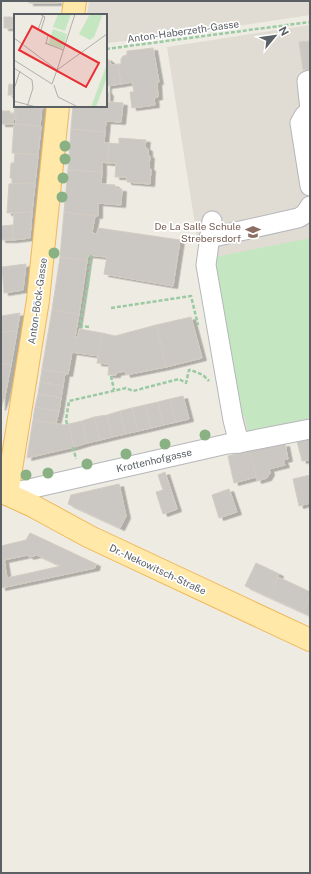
<svg xmlns="http://www.w3.org/2000/svg" width="311" height="874" font-family="'Public Sans',sans-serif">
<style>
.education{fill:#e0dcd4}
.green{fill:#c4e6c0}
.building{fill:#cbc7c2;stroke:#d3ccc2;fill-rule:evenodd;filter:url(#shadow)}
.lines{fill:none;stroke-linecap:round;stroke-linejoin:round}
.minor-casing{stroke:#b4b7ba;stroke-width:21}
.major-casing{stroke:#f1b759;stroke-width:24}
.path{stroke:#9acaa2;stroke-width:2.5;stroke-dasharray:4 2;stroke-linecap:butt}
.minor{stroke:#fff;stroke-width:19}
.major{stroke:#ffe8a8;stroke-width:22}
.tree{fill:#8ab183}
.labels{text-anchor:middle;dominant-baseline:central;stroke-width:3.5;stroke-linejoin:round;paint-order:stroke}
.street-label{font-size:10px;fill:#5b6064;stroke:#fff}
.education-label{font-size:10px;fill:#785e54;stroke:#fff;text-anchor:end}
.inset-road{fill:none;stroke:#afafac;stroke-width:1}
.view{fill:#e92f33;fill-opacity:0.15;stroke:#e92f33;stroke-width:2}
.inset-edge{fill:none;stroke:#5b6064;stroke-width:2}
</style>
<defs>
<filter id="shadow"><feDropShadow dx="4.5" dy="2.5" stdDeviation="0" flood-color="#0004"/></filter>
</defs>
<rect width="100%" height="100%" fill="#eeebe3"/>
<!-- education -->
<g class="education">
<path d="M89,1h221v14l-145,22 -59,6v-28h-19z"/>
<path d="M310,25v396l-63,12 -5,-15 -16,3 -59,-374z"/>
</g>
<!-- green -->
<path class="green" d="M310,238v180l-62,13 -3,-15 -9,1 -26,-159z"/>
<!-- building -->
<g class="building">
<rect x="29" y="1" width="28" height="2"/>
<path d="M4,17h8l-1,11h-7z"/>
<rect x="11" y="18" width="4" height="10"/>
<path d="M310,41v28l-7,1 -4,-28z"/>
<path d="M153,48l6,34h-2l1,15 -4,1 1,7 -23,3 -2,-16h4l-2,-10 -11,2 -3,-20h3v-5l2,-3 4,-1v-4z"/>
<path d="M106,58l4,3 1,4 7,-1 3,20 -14,2v3h-1z"/>
<path d="M9,84l6,1v10h-7z"/>
<path d="M106,89l3,5 -1,8 15,1 -2,19 -15,-1 -1,11 -34,-3 2,-23h33z"/>
<path d="M15,101v5h27l-2,20 -24,-2v-9h-2z"/>
<path d="M1,111h9v3l6,1v4h-3v5h-12z"/>
<path d="M14,124l27,2 -3,29 -26,-2z"/>
<path d="M71,129l34,3 -1,11h5l-1,20 -6,-1v10l-34,-2z"/>
<path d="M119,138l27,2 -1,7 3,2v6l2,1 -1,11 2,2 -1,15 -23,-2v-5h-12l1,-14h-8l1,-20 10,1z"/>
<path d="M15,153l23,2 -3,28 -23,1v-6h-2l1,-15h3z"/>
<path d="M68,170l34,2 -1,12 14,1 1,4h6l-1,16 -23,-2v13l-34,-4z"/>
<path d="M35,183l-3,29 -25,1 2,-29z"/>
<path d="M32,212l-2,26 -17,2 1,-27z"/>
<path d="M64,212l31,4 -3,17 5,1 1,-6 82,12 -7,46 -69,-12 3,-17 -19,-2 -1,6 -27,-4z"/>
<path d="M13,225v15h-12v-14z"/>
<path d="M60,257l27,4 -8,53 -27,-4z"/>
<path d="M26,264l-3,26 -19,3 -2,-26z"/>
<path d="M52,310l27,4 -4,23h3l1,-8 23,4 -3,23 -27,-4 -4,22 -26,-5z"/>
<path d="M20,313l-3,18 -16,1v-16z"/>
<path d="M191,317l11,41 -36,9 -10,-42z"/>
<path d="M156,325l10,42 -40,8 -1,-4 -9,2v2h-8l1,-11 -12,-1 5,-30 13,3z"/>
<path d="M17,331l-6,34 -10,-1v-32z"/>
<path d="M1,364l10,1 -6,31 -4,-2z"/>
<path d="M42,369l23,4 -2,13 -23,-4z"/>
<path d="M40,382l23,4 -2,12 -23,-4z"/>
<path d="M1,394l4,2 -4,12z"/>
<path d="M38,394l23,4 -2,13 -24,-4z"/>
<path d="M183,396l6,23 -13,3 -6,-23z"/>
<path d="M170,399l6,23 -13,3 -5,-23z"/>
<path d="M158,402l5,23 -12,3 -6,-23z"/>
<path d="M145,405l6,23 -13,3 -6,-23z"/>
<path d="M35,407l24,4 -3,12 -23,-3z"/>
<path d="M132,408l6,23 -13,3 -5,-23z"/>
<path d="M120,411l5,23 -13,3 -5,-22z"/>
<path d="M107,415l5,22 -12,3 -6,-23z"/>
<path d="M94,417l6,23 -13,3 -5,-22z"/>
<path d="M33,420l31,5 5,-1 5,23 -47,11z"/>
<path d="M82,421l5,22 -13,4 -5,-23z"/>
<path d="M310,439v21l-8,1 -5,-20z"/>
<path d="M280,444v1l5,-1 3,15 -5,1 2,5 -16,4 1,4 -3,5 -10,3 -7,-30z"/>
<path d="M250,451l6,26 -22,6 -6,-27z"/>
<path d="M165,472l12,37 -14,5 -7,-22 7,-2 -5,-15z"/>
<path d="M310,475v28l-11,3 -6,-27z"/>
<path d="M119,484l7,32 -6,12 -52,-24 3,-9z"/>
<path d="M229,489l8,23 -18,6 -7,-23z"/>
<path d="M30,533l66,31 -1,4 -94,20v-42l25,-6zM28,555l1,2 8,-2 24,11 -54,12 -3,-18z"/>
<path d="M256,563l23,11 -10,23 -24,-11z"/>
<path d="M278,577l32,15v3l-8,17 -33,-15z"/>
<path d="M308,599l2,1v16l-8,-4z"/>
</g>
<g class="lines">
<!-- minor casing -->
<g class="minor-casing">
<g id="minor">
<path d="M310,80l-3,1 3,29"/>
<path d="M310,110l-6,6 -4,7 10,63"/>
<path d="M212,221l-6,44 27,155 6,23"/>
<path d="M209,238l89,-20c6,-2 9,-6 12,-12"/>
<path d="M7,494l220,-50 12,-1 71,-14"/>
</g>
</g>
<!-- major casing -->
<g class="major-casing">
<g id="major">
<path d="M73,15l2,-14"/>
<path d="M7,494l31,-194 20,-194"/>
<path d="M7,494l26,12 57,31 220,103"/>
</g>
</g>
<!-- path -->
<g class="path">
<path d="M106,49l204,-27"/>
<path d="M111,308l80,-12 7,29"/>
<path d="M89,327l-9,-1 8,-43 3,-28"/>
<path d="M111,376l3,14"/>
<path d="M67,424l-1,-4 3,-19 57,-13 7,3 46,-12 7,4 3,-13h2l12,5 6,6"/>
<path d="M73,447l3,12"/>
</g>
<!-- minor -->
<use href="#minor" class="minor"/>
<!-- major -->
<use href="#major" class="major"/>
</g>
<!-- trees -->
<g class="tree">
<circle cx="65" cy="146" r="5.5"/>
<circle cx="65" cy="159" r="5.5"/>
<circle cx="63" cy="178" r="5.5"/>
<circle cx="62" cy="197" r="5.5"/>
<circle cx="54" cy="253" r="5.5"/>
<circle cx="205" cy="435" r="5.5"/>
<circle cx="165" cy="444" r="5.5"/>
<circle cx="126" cy="454" r="5.5"/>
<circle cx="87" cy="464" r="5.5"/>
<circle cx="48" cy="473" r="5.5"/>
<circle cx="26" cy="475" r="5.5"/>
</g>
<!-- icons -->
<defs>
<g id="school-bare" transform="scale(1.2)"><path d="M0-5L7-2L0 1L-7-2ZM-4 1L0 2.5L4 1V4Q0 6-4 4Z" fill="#8d6e63" stroke="#fff" stroke-width="2.5" paint-order="stroke"/></g>
</defs>
<g fill-rule="evenodd">
<use href="#school-bare" x="253" y="232"/>
</g>
<g class="labels">
<!-- street labels -->
<g class="street-label">
<text transform="translate(183 31) rotate(-8)">Anton-Haberzeth-Gasse</text>
<text transform="translate(37 301) rotate(-82)">Anton-Böck-Gasse</text>
<text transform="translate(154 460) rotate(-13)">Krottenhofgasse</text>
<text transform="translate(158 569) rotate(25)">Dr.-Nekowitsch-Straße</text>
</g>
<!-- education labels -->
<g class="education-label">
<text x="241" y="226">De La Salle Schule<tspan x="241" dy="12">Strebersdorf</tspan></text>
</g>
</g>
<!-- overview -->
<g transform="translate(14 14)">
<rect width="93" height="93" fill="#eeebe3"/>
<path d="M44,0h13l-6,17 -12,-4zM76,0h13l-9,23 -4,3 -11,-6zM39,15l14,5 -4,15 -15,-4zM93,50v13l-11,30h-5z" fill="#c4e6c0"/>
<path class="inset-road" d="M26,0l5,3 -4,13 7,5 -2,9M27,17l-3,-1 5,-14M0,24l43,32M31,29l18,7M0,46l38,24 5,-14M0,54l18,12 1,8 -6,19M43,56l18,-56M43,56l50,-36M40,71l4,12 20,10M0,75l6,-18M0,87l22,6"/>
<path class="view" d="M18,12l67,37 -13,24 -67,-37z"/>
<rect width="93" height="93" class="inset-edge"/>
</g>
<!-- border -->
<rect width="311" height="874" fill="none" stroke="#5b6064" stroke-width="4"/>
<!-- north arrow -->
<g transform="translate(275 36) rotate(61)" stroke="#ffffff" stroke-width="3" paint-order="stroke">
<path d="M0-3L7 15L0 10L-7 15Z" fill="#5b6064"/>
<text y="-6" font-size="11" font-weight="bold" text-anchor="middle" fill="#5b6064">N</text>
</g>
</svg>
